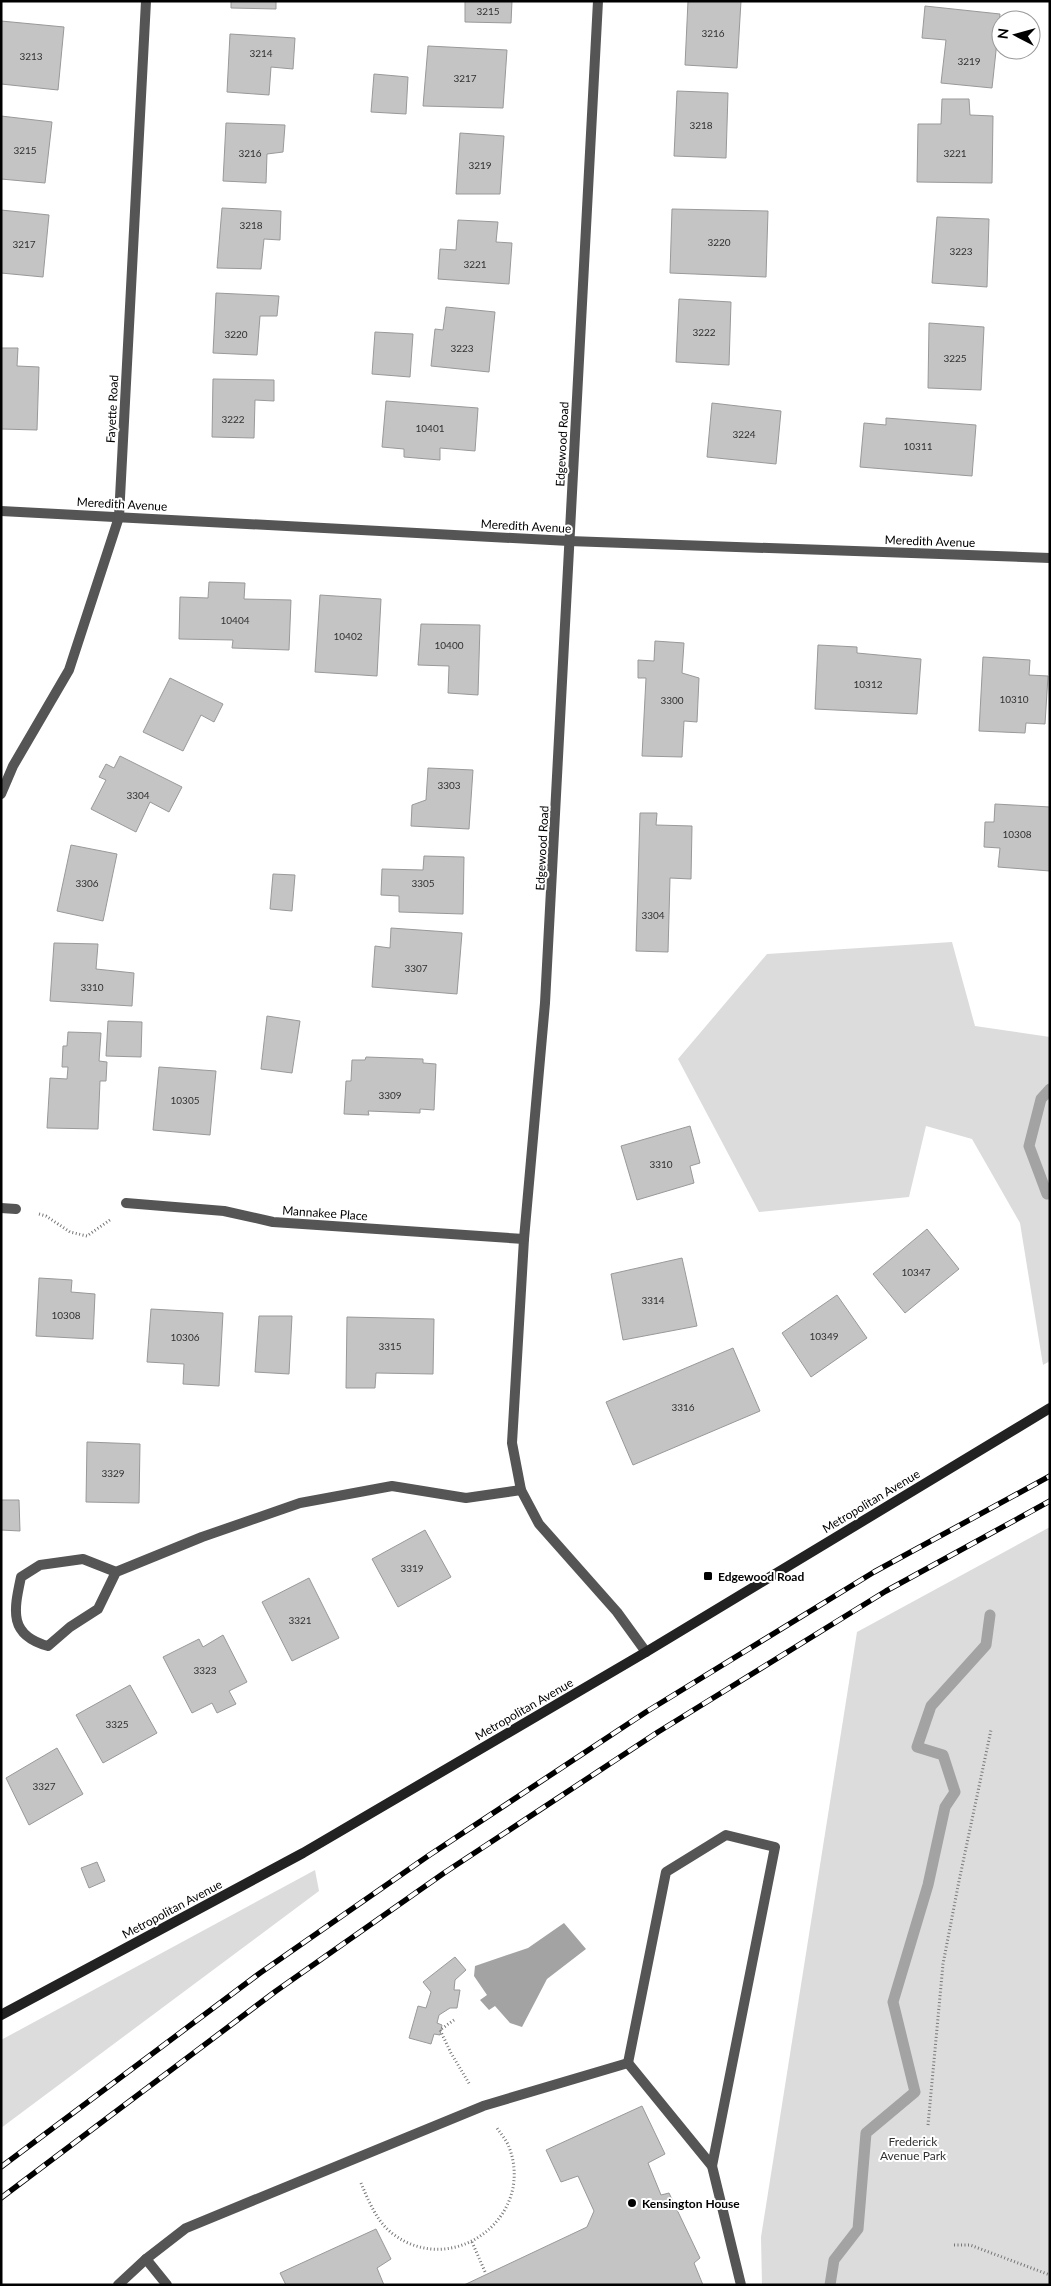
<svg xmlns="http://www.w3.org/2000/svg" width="1051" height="2286" font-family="Lato,sans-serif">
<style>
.green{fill:#dcdcdc}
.water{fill:#a3a3a3}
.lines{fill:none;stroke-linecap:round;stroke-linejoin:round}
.stream{stroke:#a3a3a3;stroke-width:11}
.building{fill:#c4c4c4;stroke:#999}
.path{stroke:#777;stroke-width:3;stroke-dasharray:1 2.5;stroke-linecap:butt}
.lane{stroke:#555;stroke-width:10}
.street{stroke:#555;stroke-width:10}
.secondary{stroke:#222;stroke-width:10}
.rail-casing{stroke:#000;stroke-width:5.5}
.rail{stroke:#fff;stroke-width:4;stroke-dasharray:11;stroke-linecap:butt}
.poi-dot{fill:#000;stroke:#fff;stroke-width:2}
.labels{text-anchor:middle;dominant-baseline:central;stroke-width:4;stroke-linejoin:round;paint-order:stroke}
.number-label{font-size:10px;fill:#313131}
.street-label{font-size:12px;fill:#000;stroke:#fff}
.poi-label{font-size:12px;font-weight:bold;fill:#000;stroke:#fff;text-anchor:start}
.park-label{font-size:12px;fill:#333;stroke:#fff}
</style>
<rect width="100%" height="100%" fill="#fff"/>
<!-- green -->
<g class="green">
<path d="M952,942l23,84 75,11v324l-7,4 -23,-142 -48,-84 -46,-13 -17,71 -150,15 -81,-153 89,-105z"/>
<path d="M1050,1527v758h-288l-1,-48 96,-605z"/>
<path d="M315,1870l4,21 -318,237v-88z"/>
</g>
<!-- water -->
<path class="water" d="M564,1923l22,26 -39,30 -25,48 -12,-4 -15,-17 -6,4 -9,-10 7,-5 -13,-19 1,-10 53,-18z"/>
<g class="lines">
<!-- stream -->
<g class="stream">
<path d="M1047,1194l-18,-48 12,-47 9,-10"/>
<path d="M830,2285l4,-25 24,-31 8,-96 49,-41 -22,-90 35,-117 17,-78 10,-15 -12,-37 -26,-8 14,-41 55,-61 4,-30"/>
</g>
</g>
<!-- building -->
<g class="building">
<path d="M231,1h45v8l-45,-1z"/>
<path d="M465,1h47l-1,22 -46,-1z"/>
<path d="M688,1h53l-4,67 -52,-3z"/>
<path d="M925,6l75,8 -8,74 -51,-5 5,-43 -24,-2z"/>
<path d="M1,21l63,6 -6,63 -57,-6z"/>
<path d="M230,34l65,4 -2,31 -22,-2 -2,28 -42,-3z"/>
<path d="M428,46l79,4 -4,58 -80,-2z"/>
<path d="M374,74l34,3 -2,37 -35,-2z"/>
<path d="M677,91l51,2 -2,65 -52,-2z"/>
<path d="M942,99h27l1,16 23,1 -1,67 -75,-1 1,-58h23z"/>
<path d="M1,116l51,6 -7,61 -44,-4z"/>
<path d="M226,123l59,2 -2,27 -16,2 -1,29 -43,-2z"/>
<path d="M460,133l44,3 -4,58h-44z"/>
<path d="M222,208l59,3 -1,29 -16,-1 -3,30 -44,-1z"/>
<path d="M672,209l96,2 -2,66 -96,-4z"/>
<path d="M1,210l48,5 -6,62 -42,-4z"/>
<path d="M937,217l52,2 -2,68 -55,-4z"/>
<path d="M458,220l40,2 -2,20 16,1 -3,41 -71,-5 2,-30 16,1z"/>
<path d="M216,293l63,3 -2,20h-17l-3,39 -44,-2z"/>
<path d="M679,299l52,3 -2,63 -53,-3z"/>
<path d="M446,307l49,5 -6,60 -58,-6 4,-37 8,1z"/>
<path d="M929,323l55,4 -3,63 -53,-2z"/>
<path d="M375,332l38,2 -3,43 -38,-3z"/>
<path d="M1,348h17l-1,18 22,1 -2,63 -36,-1z"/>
<path d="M213,379l61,1v21l-19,-1 -1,38 -42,-1z"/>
<path d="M386,401l92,7 -3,43 -35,-3v12l-36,-3v-8l-22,-2z"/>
<path d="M712,403l69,8 -5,53 -69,-7z"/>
<path d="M886,418l90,7 -4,51 -112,-9 4,-44 22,2z"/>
<path d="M209,582l36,1 -1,16 47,1 -2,50 -57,-2 1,-8 -54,-1 1,-42 28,1z"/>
<path d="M320,595l61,4 -4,77 -62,-4z"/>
<path d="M421,624l59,1 -2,70 -30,-2 1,-27 -31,-1z"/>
<path d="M655,641l29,2 -2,30 17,5 -2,44 -13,-1 -2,36 -40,-1 4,-78h-8v-18l16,1z"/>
<path d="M818,645l39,2v6l64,6 -4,55 -102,-5z"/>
<path d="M983,657l47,3 -1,15 19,1 -3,48 -19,-1 -1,10 -46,-2z"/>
<path d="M170,678l53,26 -9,18 -13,-7 -18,36 -40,-19z"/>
<path d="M120,756l62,31 -13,25 -19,-10 -14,30 -45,-23 15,-29 -7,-3 7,-13 8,4z"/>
<path d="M428,768l45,2 -4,59 -58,-3 1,-21 14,-5z"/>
<path d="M995,804l55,3v64l-52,-4 2,-19 -16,-1 1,-25h9z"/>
<path d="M640,813h17l-1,12 36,1 -1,53 -21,-1 -2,74 -32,-1z"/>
<path d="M71,845l46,9 -14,67 -46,-10z"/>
<path d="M424,856l40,1 -1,57 -64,-2v-16l-18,-1 1,-26 41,1z"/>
<path d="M273,874l22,1 -3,36 -22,-2z"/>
<path d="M391,928l71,5 -5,61 -85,-7 3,-41 15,2z"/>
<path d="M54,943l44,1 -2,25 38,4 -2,33 -82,-5z"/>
<path d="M267,1016l33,5 -8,52 -31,-4z"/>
<path d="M108,1021l34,1 -1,35 -35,-1z"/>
<path d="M68,1032l33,1 -2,28 8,1 -1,19h-6l-2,48 -51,-1 3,-50 17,1 1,-12h-6l1,-21h4z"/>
<path d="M366,1057l57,2v4l13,1 -2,46 -14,-1v4l-52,-2 1,4 -25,-1 2,-33h5l1,-21h13z"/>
<path d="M159,1067l57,4 -6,64 -57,-5z"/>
<path d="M690,1126l10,37 -10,3 4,17 -57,17 -16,-54z"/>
<path d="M927,1229l32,40 -54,44 -32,-39z"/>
<path d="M682,1258l15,68 -74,14 -12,-66z"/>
<path d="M39,1278l33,2 -1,12 24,2 -2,45 -57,-3z"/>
<path d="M837,1295l30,43 -56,39 -29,-44z"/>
<path d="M151,1309l72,4 -4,73 -36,-2 1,-20 -37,-2z"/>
<path d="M259,1316h33l-3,58 -34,-2z"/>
<path d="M347,1317l87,2 -1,55 -57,-1 -1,15h-29z"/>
<path d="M733,1348l27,63 -127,54 -27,-63z"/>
<path d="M87,1442l53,2 -1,59 -53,-1z"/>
<path d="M1,1500h18l1,31 -19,-1z"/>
<path d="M425,1530l26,47 -53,30 -26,-48z"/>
<path d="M309,1578l30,60 -47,23 -30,-59z"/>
<path d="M223,1635l24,47 -18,9 7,13 -19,9 -5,-10 -20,10 -29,-56 36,-18 4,8z"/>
<path d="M130,1685l27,48 -54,30 -27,-48z"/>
<path d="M57,1748l26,46 -54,31 -23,-47z"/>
<path d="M97,1862l8,19 -16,7 -8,-20z"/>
<path d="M455,1957l11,13 -11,10 -1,10h6l-3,18h-7l-11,7 -2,8 5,2 -2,10 -6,-1 -3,10 -22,-6 9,-32 8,2 5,-16 -8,-10z"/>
<path d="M642,2106l23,48 -17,9 13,32 8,-2 31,65 -6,5 9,22h-239l123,-58 7,-16 -16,-35 -17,6 -15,-32z"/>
<path d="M376,2229l15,30 -14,9 7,17h-98l-6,-12z"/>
</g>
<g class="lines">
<!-- path -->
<g class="path">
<path d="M39,1214l7,2 24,16 17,4 23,-16"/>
<path d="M454,2020l-14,10 11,23 19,32"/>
<path d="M928,2125l15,-161 16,-83 32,-151"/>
<path d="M361,2183c8,19 16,39 32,51 60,45 143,-17 116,-87 -2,-6 -8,-13 -12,-19"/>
<path d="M472,2242l14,32"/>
<path d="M954,2245h16l80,30"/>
</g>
<!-- lane -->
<g class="lane">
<path d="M1,1208l15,1"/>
<path d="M116,1572l-18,37 -28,18 -22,19c-40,-11 -34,-36 -27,-69l19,-12 43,-6 33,13 86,-35 98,-34 92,-17 74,12 55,-8"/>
<path d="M628,2063l38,-191 60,-37 49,12 -63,319"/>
<path d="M628,2063l84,103 29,119"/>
<path d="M146,2259l21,26"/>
<path d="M118,2285l28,-26 40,-31 297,-122 145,-43"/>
</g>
<!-- street -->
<g class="street">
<path d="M598,1l-53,1002 -21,236 -12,204 9,47 18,34 78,88 29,40"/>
<path d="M1,511l568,30 481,17"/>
<path d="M1,794l12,-28 56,-96 50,-153 27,-516"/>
<path d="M126,1203l98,8 49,11 251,17"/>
</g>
<!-- secondary -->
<path class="secondary" d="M1,2015l302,-162 343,-201 404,-244"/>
<!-- rail casing -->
<g class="rail-casing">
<g id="rail">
<path d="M1,2167l259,-194 168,-117 218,-144 228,-140 176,-96"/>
<path d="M1,2198l275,-207 168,-118 214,-141 228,-141 164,-90"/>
</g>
</g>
<!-- rail -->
<use href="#rail" class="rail"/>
</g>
<!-- markers -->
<g class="poi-dot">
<rect x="703" y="1571" width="10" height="10" rx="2.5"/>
<circle cx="632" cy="2203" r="5"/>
</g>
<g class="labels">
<!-- number labels -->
<g class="number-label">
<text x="488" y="11">3215</text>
<text x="713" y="33">3216</text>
<text x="261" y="53">3214</text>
<text x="31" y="56">3213</text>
<text x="969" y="61">3219</text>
<text x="465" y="78">3217</text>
<text x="701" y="125">3218</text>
<text x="25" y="150">3215</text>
<text x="250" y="153">3216</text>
<text x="955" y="153">3221</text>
<text x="480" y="165">3219</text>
<text x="251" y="225">3218</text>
<text x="719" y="242">3220</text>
<text x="24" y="244">3217</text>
<text x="961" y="251">3223</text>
<text x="475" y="264">3221</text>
<text x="704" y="332">3222</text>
<text x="236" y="334">3220</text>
<text x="462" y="348">3223</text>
<text x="955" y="358">3225</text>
<text x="233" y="419">3222</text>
<text x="430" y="428">10401</text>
<text x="744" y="434">3224</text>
<text x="918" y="446">10311</text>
<text x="235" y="620">10404</text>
<text x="348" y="636">10402</text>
<text x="449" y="645">10400</text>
<text x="868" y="684">10312</text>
<text x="1014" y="699">10310</text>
<text x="672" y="700">3300</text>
<text x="449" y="785">3303</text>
<text x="138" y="795">3304</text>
<text x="1017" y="834">10308</text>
<text x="87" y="883">3306</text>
<text x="423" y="883">3305</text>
<text x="653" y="915">3304</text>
<text x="416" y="968">3307</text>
<text x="92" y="987">3310</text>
<text x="390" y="1095">3309</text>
<text x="185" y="1100">10305</text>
<text x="661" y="1164">3310</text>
<text x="916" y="1272">10347</text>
<text x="653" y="1300">3314</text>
<text x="66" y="1315">10308</text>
<text x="824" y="1336">10349</text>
<text x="185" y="1337">10306</text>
<text x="390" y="1346">3315</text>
<text x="683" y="1407">3316</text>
<text x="113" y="1473">3329</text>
<text x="412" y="1568">3319</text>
<text x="300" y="1620">3321</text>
<text x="205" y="1670">3323</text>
<text x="117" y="1724">3325</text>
<text x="44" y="1786">3327</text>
</g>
<!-- street labels -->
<g class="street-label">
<text transform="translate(112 409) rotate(-87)">Fayette Road</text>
<text transform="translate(562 444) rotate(-87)">Edgewood Road</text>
<text transform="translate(122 504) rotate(3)">Meredith Avenue</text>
<text transform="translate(526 526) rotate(3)">Meredith Avenue</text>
<text transform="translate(930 541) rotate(2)">Meredith Avenue</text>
<text transform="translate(542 848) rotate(-87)">Edgewood Road</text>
<text transform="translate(325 1213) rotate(4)">Mannakee Place</text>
<text transform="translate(871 1501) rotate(-31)">Metropolitan Avenue</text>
<text transform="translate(524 1709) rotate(-30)">Metropolitan Avenue</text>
<text transform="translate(172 1909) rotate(-28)">Metropolitan Avenue</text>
</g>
<!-- poi labels -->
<g class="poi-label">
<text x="718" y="1576">Edgewood Road</text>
<text x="642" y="2203">Kensington House</text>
</g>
<!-- park labels -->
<g class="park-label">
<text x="913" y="2141">Frederick<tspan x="913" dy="14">Avenue Park</tspan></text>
</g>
</g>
<!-- border -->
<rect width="1051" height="2286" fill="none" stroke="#000000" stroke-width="5"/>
<!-- north arrow -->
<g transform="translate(1016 35) rotate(276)"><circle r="24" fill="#ffffff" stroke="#999999"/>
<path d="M0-4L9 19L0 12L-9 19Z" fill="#000000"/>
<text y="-8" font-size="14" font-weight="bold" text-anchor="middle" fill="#000000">N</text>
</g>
</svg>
